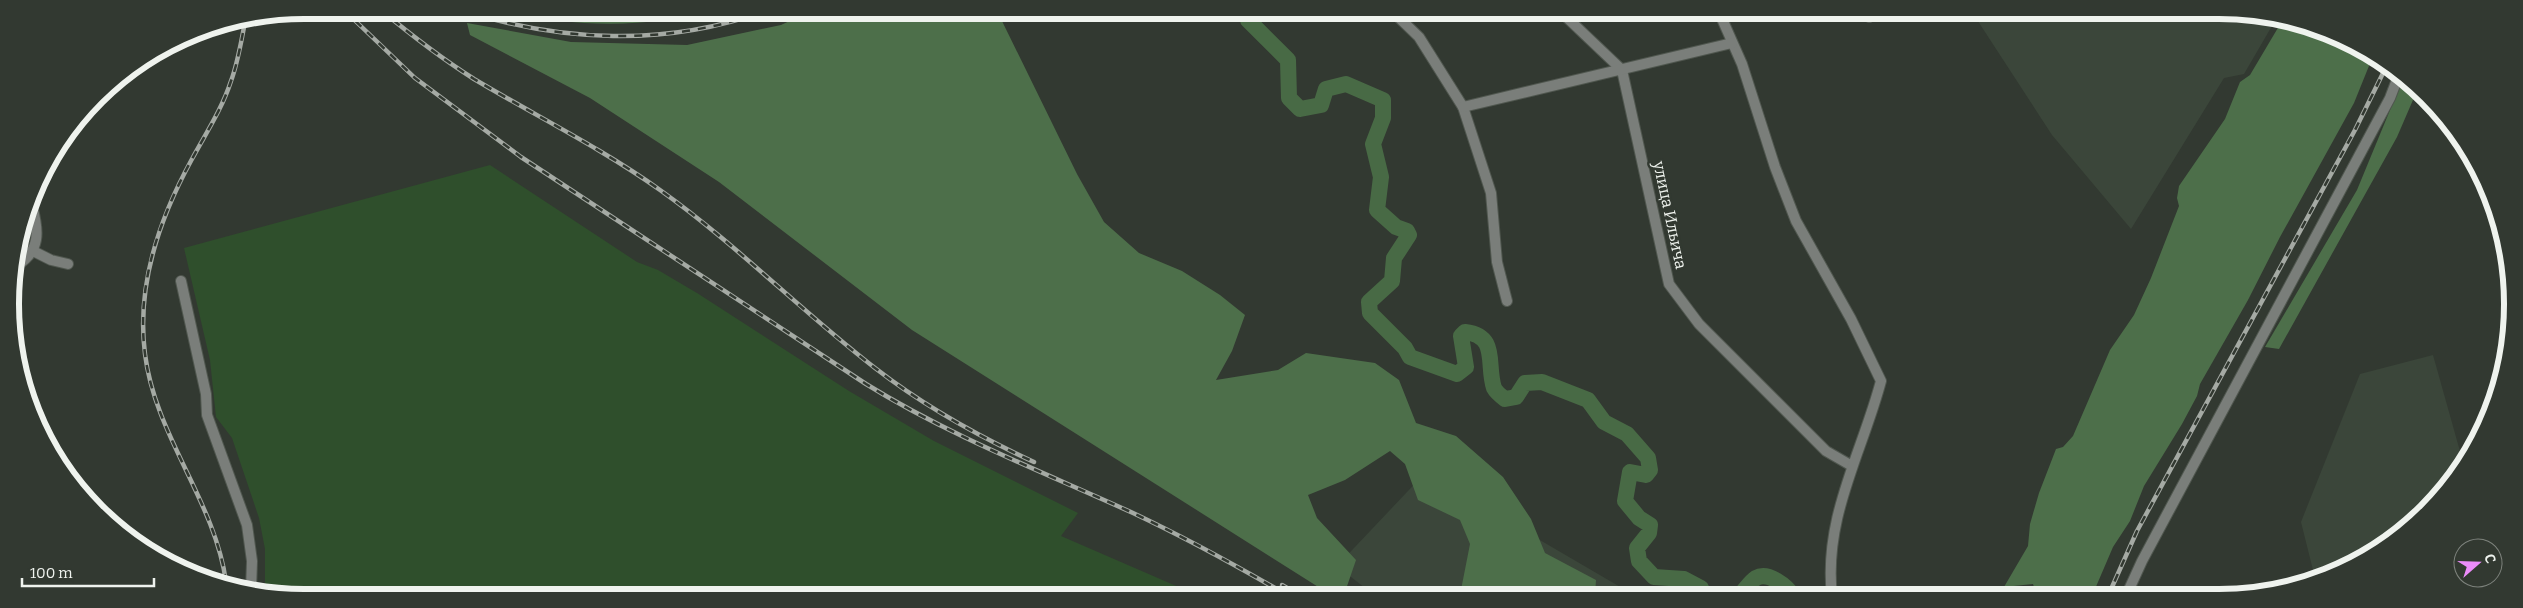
<svg xmlns="http://www.w3.org/2000/svg" width="2523" height="608" font-family="Bitter,serif">
<style>
.built{fill:#3b463a}
.green{fill:#2f4f2c}
.forest{fill:#4d6f4a}
.lines{fill:none;stroke-linecap:round;stroke-linejoin:round}
.river{stroke:#486a45;stroke-width:16}
.minor-casing{stroke:#50574f;stroke-width:12}
.minor{stroke:#7a7e7a;stroke-width:10}
.rail-casing{stroke:#a5aaa4;stroke-width:4.5}
.rail{stroke:#323931;stroke-width:2.5;stroke-dasharray:8;stroke-linecap:butt}
.labels{text-anchor:middle;dominant-baseline:central;stroke-width:5;stroke-linejoin:round;paint-order:stroke}
.street-label{font-size:16px;fill:#eff3ee;stroke:#323931}
.rim{fill:none;stroke:#eff3ee;stroke-width:6}
</style>
<rect width="100%" height="100%" fill="#323931"/>
<!-- built -->
<g class="built">
<path d="M1972,12l286,1 18,6 -32,55 -20,4 -93,151 -79,-94z"/>
<path d="M2433,355l30,107 -36,50 -78,56 -34,10 -14,-56 59,-148z"/>
<path d="M1425,473l209,122h-260l-37,-29z"/>
</g>
<!-- green -->
<path class="green" d="M490,165l147,97 21,8 39,23 152,98 85,50 144,72 -17,23 136,59h-932v-46l-6,-31 -27,-80 -16,-21 -6,-57 -26,-112z"/>
<!-- forest -->
<g class="forest">
<path d="M501,10l215,1c-71,17 -144,17 -215,-1z"/>
<path d="M811,11h191l-1,8 76,155 27,48 35,31 43,18 38,24 25,20 -13,36 -16,29 62,-10 28,-17 69,10 24,17 17,43 40,13 47,41 28,42 14,34 51,27 -1,15h-135l10,-51 -10,-24 -42,-20 -13,-36 -15,-13 -45,29 -37,15 9,23 39,42 -12,35h-13l-419,-265 -193,-148 -129,-84 -120,-63 -3,-12 104,19 116,3 94,-20z"/>
<path d="M2282,21l84,29 7,6 -19,47 -74,134 -32,63 -48,84 -3,12 -15,28 -38,62 -14,35 -17,26 -21,49h-55l-4,-12 -29,3 24,-41 2,-22 9,-31 17,-44 7,-2 10,-11 37,-86 24,-35 17,-37 28,-72 -2,-8 2,-12 46,-67 15,-37 10,-7z"/>
<path d="M2402,81l14,12 -19,44 -118,212 -14,-2 92,-157z"/>
<path d="M2481,183l22,45v5l-8,-3z"/>
</g>
<g class="lines">
<!-- river -->
<g class="river">
<path d="M1247,11l1,9 40,40 1,38 11,11 21,-4 5,-16 20,-5 37,16v18l-10,26 8,33 -4,33 19,17 11,4 2,4 -15,23 -2,23 -23,21 1,11 35,35 5,9 47,17 9,-7 -5,-31 4,-4c34,4 21,32 29,56 2,4 7,8 11,11l11,-2 9,-14 17,-1 46,18 16,22 23,12 21,24 2,12 -4,5 -16,-3 -5,29 14,17 11,7 -1,8 -12,15 2,13 15,16 30,2 17,9 2,7"/>
<path d="M1740,595c5,-5 10,-13 16,-17 12,-7 31,8 37,18"/>
<path d="M1825,596v-1"/>
<path d="M1839,596h24"/>
</g>
<!-- minor casing -->
<g class="minor-casing">
<g id="minor">
<path d="M1392,11l27,26 44,70 28,86 6,69 10,39"/>
<path d="M1561,12l61,58 47,214 30,40 127,127 26,15"/>
<path d="M1719,12l23,52 33,103 21,54 55,98 30,62c-19,72 -58,137 -49,215"/>
<path d="M1866,12l3,5"/>
<path d="M1463,107l269,-64"/>
<path d="M33,251l18,9 17,4"/>
<path d="M16,266c25,-15 23,-35 16,-60"/>
<path d="M181,281l25,113 1,21 40,110 5,36 -1,29"/>
<path d="M2126,596l16,-35 248,-463 8,-21"/>
</g>
</g>
<!-- minor -->
<use href="#minor" class="minor"/>
<!-- rail casing -->
<g class="rail-casing">
<g id="rail">
<path d="M344,10l71,68 106,79 345,227c84,52 177,88 267,129 53,25 104,53 154,82"/>
<path d="M381,10c30,25 60,48 93,69 62,37 127,69 186,111 76,54 141,121 215,178 49,38 103,68 159,94"/>
<path d="M461,10c99,32 205,37 304,1"/>
<path d="M226,582c-11,-81 -71,-146 -81,-228 -9,-69 14,-135 47,-195 14,-26 30,-50 39,-78 7,-19 10,-39 14,-59"/>
<path d="M1282,585l17,10"/>
<path d="M2108,596l29,-65 218,-401 31,-63"/>
</g>
</g>
<!-- rail -->
<use href="#rail" class="rail"/>
</g>
<g class="labels">
<!-- street labels -->
<g class="street-label">
<text transform="translate(1670 215) rotate(78)">улица Ильича</text>
</g>
</g>
<!-- crop -->
<path d="M0 0H2523V608H0ZM304 19H2219A285 285 0 0 1 2504 304V304A285 285 0 0 1 2219 589H304A285 285 0 0 1 19 304V304A285 285 0 0 1 304 19Z" fill="#323931" fill-rule="evenodd"/>
<path class="rim" d="M304 19H2219A285 285 0 0 1 2504 304V304A285 285 0 0 1 2219 589H304A285 285 0 0 1 19 304V304A285 285 0 0 1 304 19Z"/>
<!-- north arrow -->
<g transform="translate(2478 563) rotate(70)"><circle r="24" fill="#323931" stroke="#7e837d"/>
<path d="M0-4L9 19L0 12L-9 19Z" fill="#ec8cfa"/>
<text y="-8" font-size="14" font-weight="bold" text-anchor="middle" fill="#eff3ee">С</text>
</g>
<!-- scale -->
<path d="M22 578v8h132v-8" fill="none" stroke="#eff3ee" stroke-width="2.5"/>
<text x="30" y="578" font-size="15" fill="#eff3ee" stroke="#323931" stroke-width="4" paint-order="stroke">100 m</text>
</svg>
